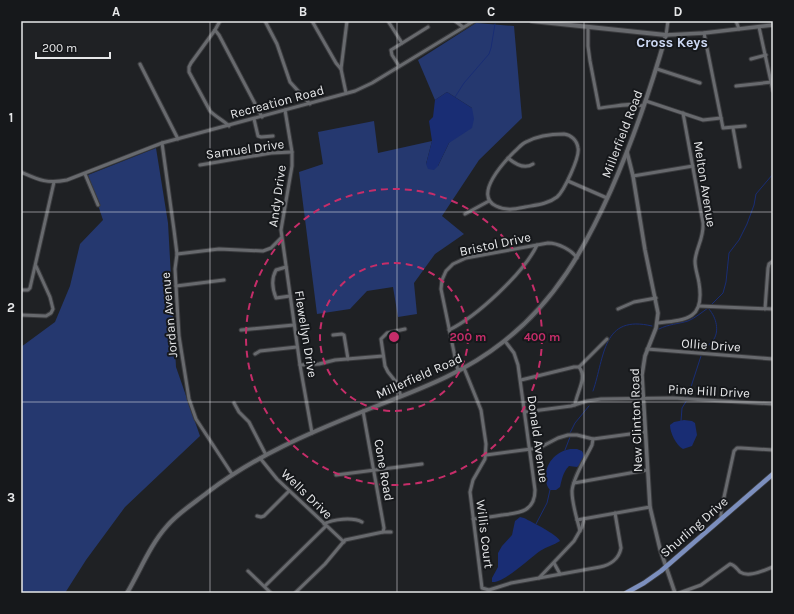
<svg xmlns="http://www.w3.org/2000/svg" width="794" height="614" font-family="Karla,sans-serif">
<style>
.green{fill:#25386f}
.water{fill:#192d74}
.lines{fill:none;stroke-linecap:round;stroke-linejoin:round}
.stream{stroke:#192d74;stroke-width:1}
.minor-casing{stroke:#3a3b3e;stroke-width:5}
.tertiary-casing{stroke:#3a3b3e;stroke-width:5.5}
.secondary-casing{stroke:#3a3b3e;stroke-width:6}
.primary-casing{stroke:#3a3b3e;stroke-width:6}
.minor{stroke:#686a6e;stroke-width:3}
.tertiary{stroke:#686a6e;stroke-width:3.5}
.secondary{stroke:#686a6e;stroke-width:4}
.primary{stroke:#7c8fbe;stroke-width:4.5}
.grid{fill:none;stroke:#e6e7e9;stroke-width:1;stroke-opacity:0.55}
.ring{fill:none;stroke:#c62d69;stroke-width:2;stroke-dasharray:7 5}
.labels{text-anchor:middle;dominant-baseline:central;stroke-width:4;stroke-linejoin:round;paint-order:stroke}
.street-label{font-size:13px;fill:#e6e7e9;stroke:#16181b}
.neighbourhood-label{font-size:14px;font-weight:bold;fill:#cedaf5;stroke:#16181b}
.centre{fill:#c62d69;stroke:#16181b;stroke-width:2}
.ring-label{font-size:12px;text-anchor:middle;font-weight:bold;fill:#c62d69;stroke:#16181b;stroke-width:4;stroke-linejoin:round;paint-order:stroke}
.neatline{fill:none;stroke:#e6e7e9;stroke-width:1.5}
.grid-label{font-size:13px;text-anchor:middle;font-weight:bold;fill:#e6e7e9}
</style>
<rect width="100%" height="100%" fill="#1f2124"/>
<!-- green -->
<g class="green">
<path d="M476,23l38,3 8,92 -43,42 -37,56 22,18 -29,20 -21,29 3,31 -19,3 -5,-30 -26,4 -17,18 -33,5 -18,-142 24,-8 -5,-32 56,-11 4,32 54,-12 -6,23 12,2 11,-23 23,-35 -25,-16 -12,8 -17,-40z"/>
<path d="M156,148l12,75 8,144 24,69 -75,71 -39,53 -21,33h-44v-246l34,-25 15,-36 10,-42 23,-24 -15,-45z"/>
</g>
<!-- water -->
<g class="water">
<path d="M447,92l25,16 2,11 -2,9 -23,15 -11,23 -4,4 -6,-1 -2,-5 6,-23 -3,-20 4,-4 2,-17z"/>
<path d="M684,420l8,1 3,2 2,12 -5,11 -9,3c-7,-4 -13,-16 -13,-24l4,-3z"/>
<path d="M570,449h7l5,2c4,6 0,12 -5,16l-8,-1c-6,6 -7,13 -9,21l-4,3h-6c-3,-3 -4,-7 -4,-12 -1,-14 9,-26 24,-29z"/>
<path d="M520,517l4,1c8,4 34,17 36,23 -6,4 -14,6 -20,10 -10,7 -37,33 -48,31v-4l6,-11v-14l4,-7 10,-11 3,-14z"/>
</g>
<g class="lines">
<!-- stream -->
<g class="stream">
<path d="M455,97l9,-14 25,-29 2,-6 4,-24"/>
<path d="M711,305l12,-12 3,-11 3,-29 10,-13 8,-16 7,-19 2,-11 17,-20"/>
<path d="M659,329c10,-5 19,-5 29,-8 7,-3 13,-8 20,-13"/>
<path d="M703,352c3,-5 8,-9 11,-13 6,-10 1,-24 -6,-31"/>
<path d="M593,391c12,-35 9,-77 59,-65"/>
<path d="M688,396l13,-40"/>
<path d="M681,421l1,-13 5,-8"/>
<path d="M570,433l5,-10 14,-17"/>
<path d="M565,450l5,-13"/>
<path d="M536,524l11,-21 3,-13"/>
</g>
<!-- minor casing -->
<g class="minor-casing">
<g id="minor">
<path d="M220,21l-5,9 -24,33 -2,4v5l21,39c6,6 13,9 19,15"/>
<path d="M265,21l12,23 13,38 20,22"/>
<path d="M312,21l24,42 5,6"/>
<path d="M388,21l14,22"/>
<path d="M455,21l8,6"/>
<path d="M736,21l3,8"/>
<path d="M588,27v19l2,15 9,47c14,-1 31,-6 44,-2"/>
<path d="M759,27l14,64"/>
<path d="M215,30l4,5 43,82"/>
<path d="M704,33l19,95 22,-2"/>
<path d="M666,35l2,-14"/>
<path d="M751,59l15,-4"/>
<path d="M140,64l38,75"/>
<path d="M399,66l-7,-11 -1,-5 37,-23"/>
<path d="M657,69l43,14"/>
<path d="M736,86l36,-4"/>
<path d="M346,93l-5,-24 6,-48"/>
<path d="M646,101l57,19 18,-2"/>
<path d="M285,110l7,42v14l-11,64 19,135 12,68"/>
<path d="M254,119l4,17 3,1 12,-1"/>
<path d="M733,128l7,39"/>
<path d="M564,134c7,1 13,6 14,14 2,9 -14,43 -21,49 -9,7 -21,8 -32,10 -10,2 -19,4 -29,-1 -23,-11 8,-44 18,-54 4,-3 7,-8 12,-10 11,-6 25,-8 38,-8z"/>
<path d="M162,143l12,87 3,24 -2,15 4,67 10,63 7,20 36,55"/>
<path d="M508,158c7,6 16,12 25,6"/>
<path d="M200,165l71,-12 21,-1"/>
<path d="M21,172c18,8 26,12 46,8l95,-37 193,-52 17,-8 102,-62"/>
<path d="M85,174l13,31"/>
<path d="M633,176l60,-10"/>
<path d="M568,181l39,17"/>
<path d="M465,214l24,-13"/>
<path d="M177,254l42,-5 44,2 8,-3 10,-10"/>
<path d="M286,267l-10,3c-5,9 -4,18 0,28l14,-2"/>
<path d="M176,286l48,-6"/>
<path d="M21,290h7l2,-2 24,-106"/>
<path d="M699,306l74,3"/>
<path d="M618,309l16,-7 22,-4"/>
<path d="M765,309l3,-41 1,-4 4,-3"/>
<path d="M21,315l25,1 5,-3 2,-4 -3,-12 -14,-31"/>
<path d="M658,323c29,-3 47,-4 41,-40 -1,-7 -4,-14 -4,-22 1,-14 9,-22 8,-38l-20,-110"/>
<path d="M241,330l53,-5"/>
<path d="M449,330c27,-13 75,-57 88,-85"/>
<path d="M333,335l9,-1 2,1 4,24"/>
<path d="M647,349l126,10"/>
<path d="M255,354l5,-3 37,-4"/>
<path d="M300,365l19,-1 16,-4 48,-4"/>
<path d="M579,367l28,-28"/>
<path d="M464,368l17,42 5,34 -1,15 -12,21 -3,12 12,96 7,2 22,-7 28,-5 35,-37 8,-14 2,-8"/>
<path d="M458,371l-2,-9 -15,-73 1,-9 4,-9 7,-7 13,-6 82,-15c10,0 24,7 29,15"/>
<path d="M521,380l53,-13h5c9,11 -3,26 -4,38"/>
<path d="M401,396l-5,-14 -8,-10 -3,-6 -4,-27 6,-6 18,-4"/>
<path d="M234,403l5,9 10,10 17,33"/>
<path d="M363,411l21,117 -1,4"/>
<path d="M525,412l46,-6 16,-5 14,-2 72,-1 100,6"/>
<path d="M486,455l53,-7 19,-10 10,-3h9l16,4 52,-7"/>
<path d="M260,458l17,21 67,63"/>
<path d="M336,475l86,-11"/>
<path d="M574,483l73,-13"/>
<path d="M257,516l4,1 3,-1 25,-25"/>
<path d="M721,518v-7l13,-60 3,-3h4l32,2"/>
<path d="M473,519c10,-1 19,-2 29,-4 17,-2 33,-3 33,-25l-17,-125 -4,-12 -9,-12"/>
<path d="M577,520l73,-13"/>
<path d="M324,524c9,-5 29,-7 38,-2"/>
<path d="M580,531c-3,-13 -8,-26 -8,-40 1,-14 14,-33 20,-46l1,-6"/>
<path d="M554,563l6,11"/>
<path d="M248,571l23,22"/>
<path d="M539,578l61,-11c10,-2 19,-8 21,-19l-6,-35"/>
<path d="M265,586l61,-60"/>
<path d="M295,593l30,-29 20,-24 38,-8h8"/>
<path d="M679,593l22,-8 29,-21c5,1 7,5 10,8 9,6 24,-2 33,-5"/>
</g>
</g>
<!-- tertiary casing -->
<g class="tertiary-casing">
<g id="tertiary">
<path d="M666,35l38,-2 69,-8"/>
<path d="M627,152l6,24 12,74 13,63 -2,15 -11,28 -3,19 8,132 10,42 15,44"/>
</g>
</g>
<!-- secondary casing -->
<g class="secondary-casing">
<path id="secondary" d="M127,593c13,-22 23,-48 40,-67 11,-13 27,-23 41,-34 47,-36 101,-59 156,-81 50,-20 96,-35 139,-69 52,-40 82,-94 108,-152 22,-50 40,-102 55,-155l-134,-14"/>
</g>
<!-- primary casing -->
<g class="primary-casing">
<path id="primary" d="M626,593l18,-10 17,-12 112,-97"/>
</g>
<!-- minor -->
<use href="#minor" class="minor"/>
<!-- tertiary -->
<use href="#tertiary" class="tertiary"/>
<!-- secondary -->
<use href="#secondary" class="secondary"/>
<!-- primary -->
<use href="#primary" class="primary"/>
</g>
<!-- grid -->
<path class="grid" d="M210,21v572M397,21v572M584,21v572M21,212h752M21,402h752"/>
<!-- distance rings -->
<g class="ring">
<circle cx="394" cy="337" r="74"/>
<circle cx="394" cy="337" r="148"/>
</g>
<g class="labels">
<!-- street labels -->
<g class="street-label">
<text transform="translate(277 102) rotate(-15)">Recreation Road</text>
<text transform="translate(622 134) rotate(-69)">Millerfield Road</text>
<text transform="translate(245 149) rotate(-8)">Samuel Drive</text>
<text transform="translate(705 184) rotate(81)">Melton Avenue</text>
<text transform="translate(277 196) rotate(-82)">Andy Drive</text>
<text transform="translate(495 244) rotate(-12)">Bristol Drive</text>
<text transform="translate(169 315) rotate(-95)">Jordan Avenue</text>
<text transform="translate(306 334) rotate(81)">Flewellyn Drive</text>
<text transform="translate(711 345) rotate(4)">Ollie Drive</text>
<text transform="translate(419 376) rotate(-24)">Millerfield Road</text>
<text transform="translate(709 391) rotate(3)">Pine Hill Drive</text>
<text transform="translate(636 420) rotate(-92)">New Clinton Road</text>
<text transform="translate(538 439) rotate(82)">Donald Avenue</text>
<text transform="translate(384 470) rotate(80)">Cone Road</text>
<text transform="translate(307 494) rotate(44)">Wells Drive</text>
<text transform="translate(694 527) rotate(-41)">Shurling Drive</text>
<text transform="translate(485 534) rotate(83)">Willis Court</text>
</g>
<!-- neighbourhood labels -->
<g class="neighbourhood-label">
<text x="672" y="42">Cross Keys</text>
</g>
</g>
<circle cx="394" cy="337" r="6" class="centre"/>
<g class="ring-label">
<text x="468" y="341">200 m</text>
<text x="542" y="341">400 m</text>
</g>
<!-- border -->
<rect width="794" height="614" fill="none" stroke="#16181b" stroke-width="44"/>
<!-- scale -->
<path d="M36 52v6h74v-6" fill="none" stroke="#e6e7e9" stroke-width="2"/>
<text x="42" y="52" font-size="12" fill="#e6e7e9" stroke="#16181b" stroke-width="3" paint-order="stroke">200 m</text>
<rect x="22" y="22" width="750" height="570" class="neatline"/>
<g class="grid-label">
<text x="116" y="16">A</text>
<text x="303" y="16">B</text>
<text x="491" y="16">C</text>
<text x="678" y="16">D</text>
<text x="11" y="122">1</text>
<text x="11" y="312">2</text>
<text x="11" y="502">3</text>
</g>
</svg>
